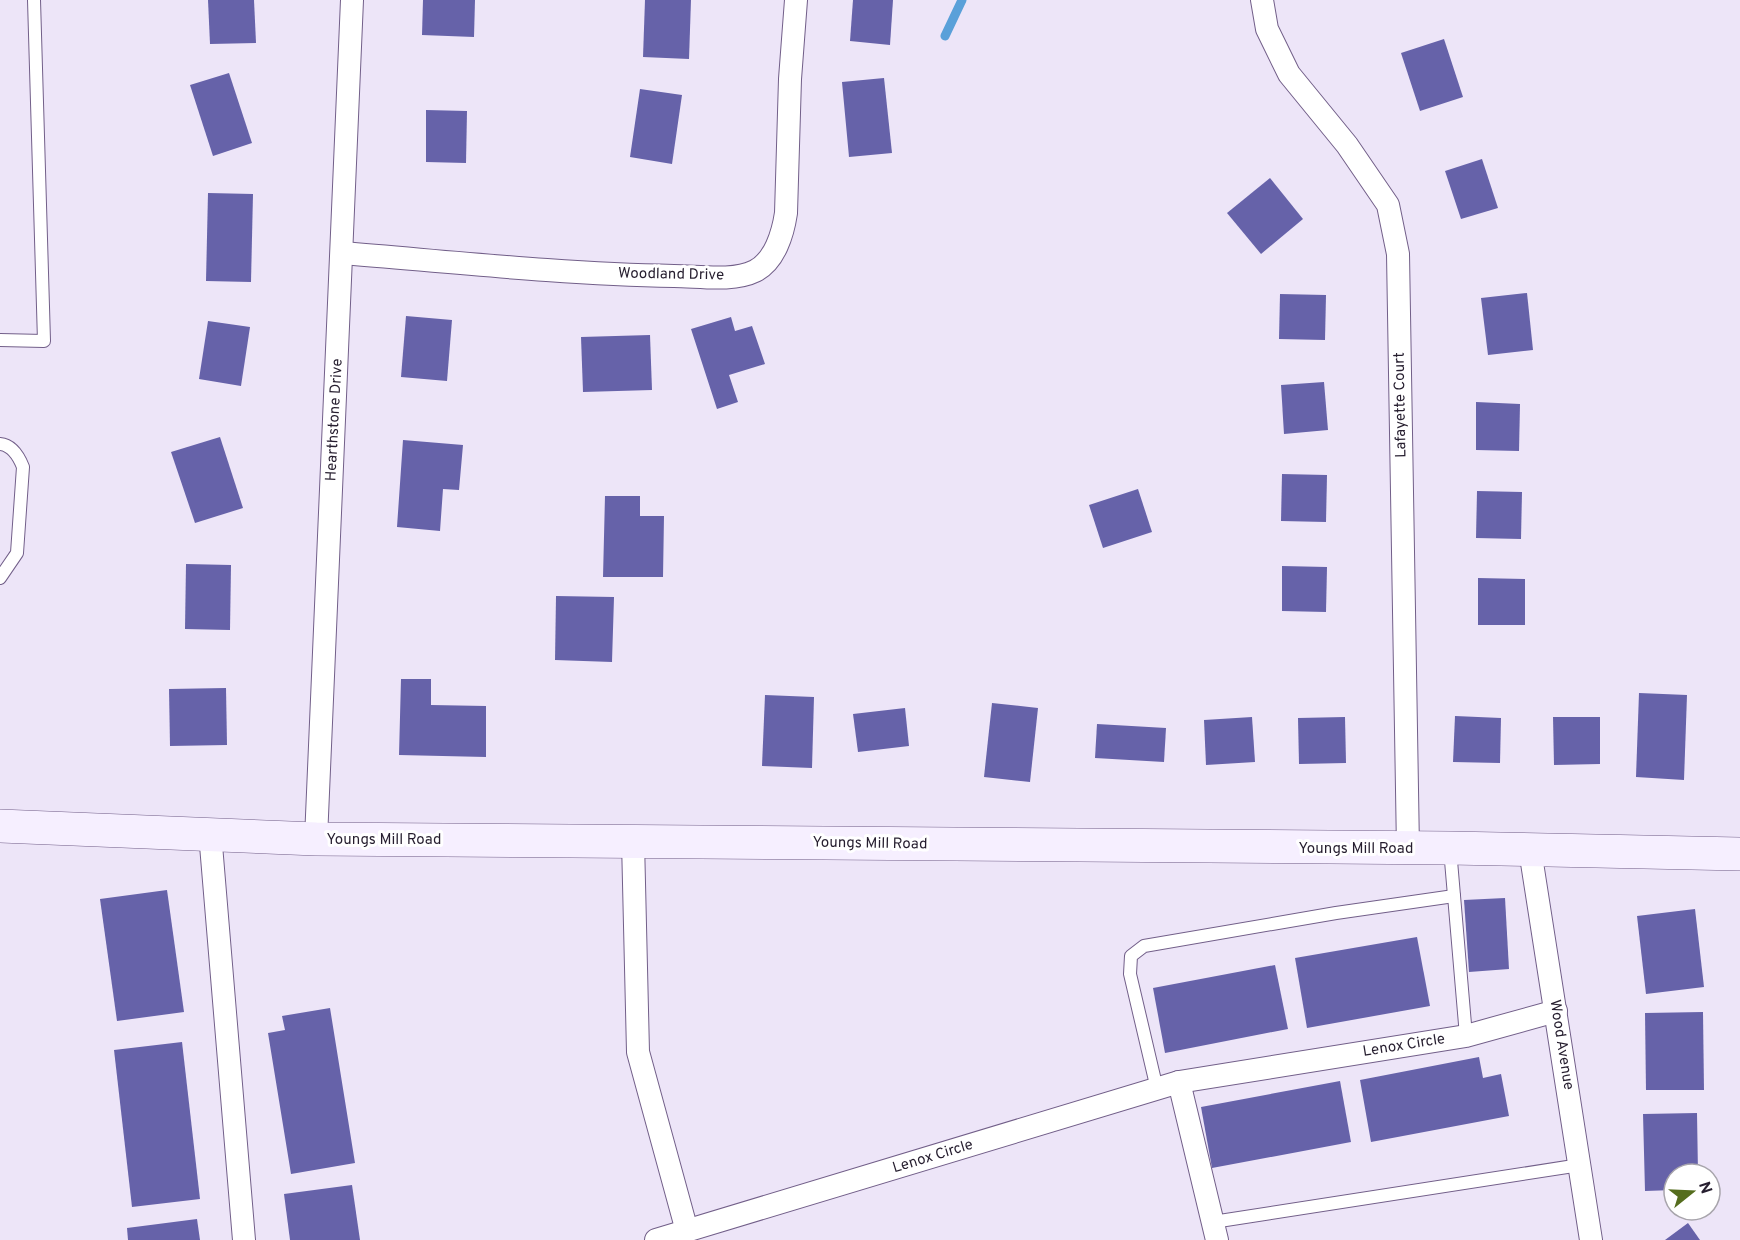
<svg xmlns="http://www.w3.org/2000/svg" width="1740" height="1240" font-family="Overpass,sans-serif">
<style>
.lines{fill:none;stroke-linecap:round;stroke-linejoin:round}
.stream{stroke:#5aa0d9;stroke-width:9}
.building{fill:#6662a9}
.lane-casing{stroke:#725f89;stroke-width:14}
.street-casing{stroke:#725f89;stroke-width:24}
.secondary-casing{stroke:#725f89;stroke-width:34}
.lane{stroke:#fff;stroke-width:12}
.street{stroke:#fff;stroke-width:22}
.secondary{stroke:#f6efff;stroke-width:33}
.labels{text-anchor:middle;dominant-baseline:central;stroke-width:6;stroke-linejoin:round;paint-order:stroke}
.street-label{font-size:15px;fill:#261e2f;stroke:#fff}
</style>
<rect width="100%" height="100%" fill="#ede5f8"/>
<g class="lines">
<!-- stream -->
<path class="stream" d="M945,36l17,-36"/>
</g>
<!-- building -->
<g class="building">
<path d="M208,0h46l2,43 -46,1z"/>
<path d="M423,0h52l-1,37 -52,-2z"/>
<path d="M645,0h46l-2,59 -46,-2z"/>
<path d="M853,0h40l-3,45 -40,-4z"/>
<path d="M1444,39l19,58 -43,14 -19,-58z"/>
<path d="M229,73l23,70 -39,13 -23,-71z"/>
<path d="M884,78l8,75 -43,4 -7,-75z"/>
<path d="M640,89l42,6 -10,69 -42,-7z"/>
<path d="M426,110l41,1 -1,52 -40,-1z"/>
<path d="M1482,159l16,49 -37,11 -16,-48z"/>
<path d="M1270,178l33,41 -42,35 -34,-41z"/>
<path d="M208,193l45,1 -2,88 -45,-1z"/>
<path d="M1527,293l6,57 -45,5 -7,-57z"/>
<path d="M1280,294l46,1 -1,45 -46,-1z"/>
<path d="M406,316l46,4 -5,61 -46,-4z"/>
<path d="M731,317l4,14 17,-5 13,38 -36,11 9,27 -21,7 -26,-80z"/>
<path d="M208,321l42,6 -9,59 -42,-7z"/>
<path d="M650,335l2,55 -69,2 -2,-55z"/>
<path d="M1324,382l4,48 -44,4 -3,-49z"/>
<path d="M1476,402l44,2 -1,47 -43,-1z"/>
<path d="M220,437l23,71 -48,15 -24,-71z"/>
<path d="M403,440l60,5 -4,45 -16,-1 -3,42 -43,-4z"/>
<path d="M1282,474l45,1 -1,47 -45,-1z"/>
<path d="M1138,489l14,43 -49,16 -14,-43z"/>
<path d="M1477,491l45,1 -1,47 -45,-1z"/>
<path d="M605,496h35v20h24l-1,61h-60z"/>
<path d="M186,564l45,1 -1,65 -45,-1z"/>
<path d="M1282,566l45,1 -1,45 -44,-1z"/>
<path d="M1478,578l47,1v46h-47z"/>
<path d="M556,596l58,1 -2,65 -57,-2z"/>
<path d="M401,679h30v26l55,1v51l-87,-2z"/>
<path d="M226,688l1,57 -57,1 -1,-57z"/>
<path d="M1639,693l48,2 -3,85 -48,-3z"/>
<path d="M765,695l49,2 -2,71 -50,-2z"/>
<path d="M992,703l46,5 -8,74 -46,-5z"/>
<path d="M905,708l4,38 -51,6 -5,-38z"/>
<path d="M1455,716l46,2 -1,45 -47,-1z"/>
<path d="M1252,717l3,45 -49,3 -2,-45z"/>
<path d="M1345,717l1,46 -47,1 -1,-46z"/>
<path d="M1553,717h47v47l-46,1z"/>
<path d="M1097,724l69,4 -2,34 -69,-4z"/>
<path d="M167,890l17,122 -67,9 -17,-122z"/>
<path d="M1505,898l4,71 -40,3 -5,-72z"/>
<path d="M1695,909l9,78 -58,7 -9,-78z"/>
<path d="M1417,937l13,69 -123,22 -12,-70z"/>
<path d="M1275,965l13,64 -123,24 -12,-65z"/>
<path d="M330,1008l25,155 -64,11 -23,-141 17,-3 -3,-14z"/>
<path d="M1703,1012l1,78h-58l-1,-77z"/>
<path d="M182,1042l18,157 -68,8 -18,-157z"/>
<path d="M1479,1057l4,21 18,-4 8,42 -138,26 -11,-62z"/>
<path d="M1340,1081l11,61 -139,26 -11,-61z"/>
<path d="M1697,1113l1,61h-24v16l-29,1 -2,-77z"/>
<path d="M352,1185l8,55h-70l-6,-46z"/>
<path d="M197,1219l3,21h-72l-1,-12z"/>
<path d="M1688,1223l12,17h-35z"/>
</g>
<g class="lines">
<!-- lane casing -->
<g class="lane-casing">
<g id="lane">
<path d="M0,340l44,1 -10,-341"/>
<path d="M0,444c12,1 19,13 23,23l-6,86 -17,25"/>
<path d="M1450,849l16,187"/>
<path d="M1157,1089l-27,-115 1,-18 13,-10 192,-33 118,-17"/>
<path d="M1213,1222l367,-57"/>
</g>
</g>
<!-- street casing -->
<g class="street-casing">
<g id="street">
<path d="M1262,0l5,29 22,45 58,71 41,60 10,49 10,595"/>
<path d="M342,253c111,9 221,21 332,23 24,0 59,6 81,-5 20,-10 28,-38 31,-58l4,-134 6,-79"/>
<path d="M210,833l34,407"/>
<path d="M316,839l36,-839"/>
<path d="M633,841l5,211 49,179"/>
<path d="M1530,850l61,390"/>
<path d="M1179,1082l38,158"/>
<path d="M656,1240l523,-158 287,-46 90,-25"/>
</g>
</g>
<!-- secondary casing -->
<g class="secondary-casing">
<path id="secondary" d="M0,826l316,13 1134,9 290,6"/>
</g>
<!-- lane -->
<use href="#lane" class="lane"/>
<!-- street -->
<use href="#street" class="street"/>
<!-- secondary -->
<use href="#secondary" class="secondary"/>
</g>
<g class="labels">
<!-- street labels -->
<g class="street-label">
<text transform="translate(671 275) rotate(1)">Woodland Drive</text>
<text transform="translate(1401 405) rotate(-91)">Lafayette Court</text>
<text transform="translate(335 420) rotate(-87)">Hearthstone Drive</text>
<text x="384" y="840">Youngs Mill Road</text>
<text transform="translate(870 844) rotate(1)">Youngs Mill Road</text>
<text x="1356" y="849">Youngs Mill Road</text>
<text transform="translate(1561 1045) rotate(81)">Wood Avenue</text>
<text transform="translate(1404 1046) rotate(-9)">Lenox Circle</text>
<text transform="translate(933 1157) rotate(-17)">Lenox Circle</text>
</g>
</g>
<!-- north arrow -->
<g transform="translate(1692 1192) rotate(72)"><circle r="28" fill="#ffffff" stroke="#a8a5ac" stroke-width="1.5"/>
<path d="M0-4.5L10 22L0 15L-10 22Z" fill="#556d1e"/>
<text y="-9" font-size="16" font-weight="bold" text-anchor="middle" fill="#261e2f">N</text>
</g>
</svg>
